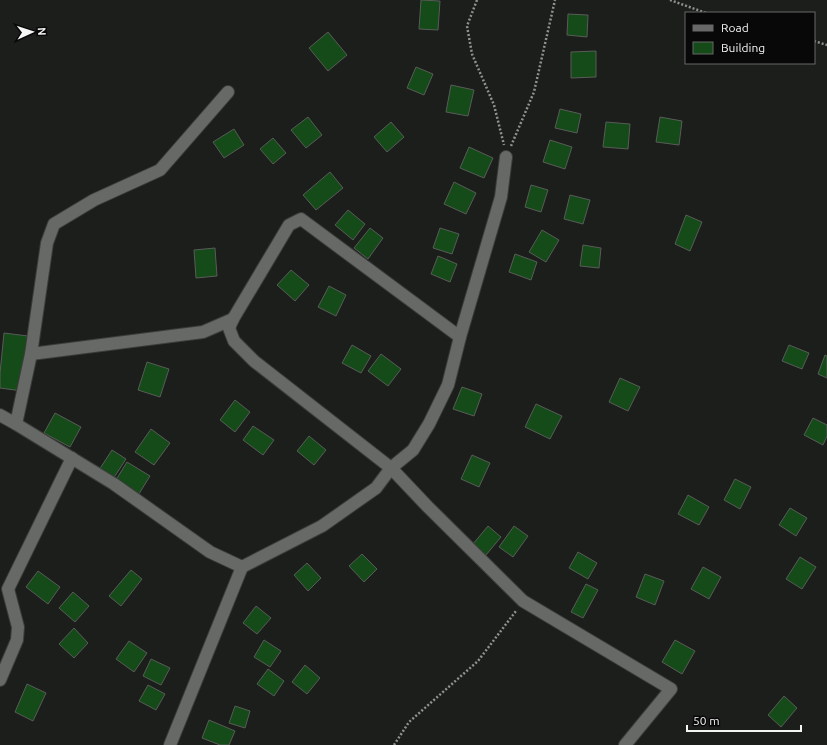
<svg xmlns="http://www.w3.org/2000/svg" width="827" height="745" font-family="Ubuntu,sans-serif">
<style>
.building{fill:#154b18;stroke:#595b59}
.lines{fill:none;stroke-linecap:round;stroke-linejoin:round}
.street-casing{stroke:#3b3c3b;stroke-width:14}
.path{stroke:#909190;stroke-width:2.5;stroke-dasharray:2 2;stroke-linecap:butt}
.street{stroke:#676967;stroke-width:12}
</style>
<rect width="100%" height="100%" fill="#1c1e1c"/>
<!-- building -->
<g class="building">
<path d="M421,0l19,1 -2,29 -19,-1z"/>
<path d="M568,14l20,1 -1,22 -20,-2z"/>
<path d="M328,32l19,23 -19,16 -19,-23z"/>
<path d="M596,51v26l-25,1v-26z"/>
<path d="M416,67l17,7 -9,21 -17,-7z"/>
<path d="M451,85l23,5 -6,26 -22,-4z"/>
<path d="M560,109l21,5 -4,19 -22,-5z"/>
<path d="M308,117l14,18 -16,13 -15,-18z"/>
<path d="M660,117l22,4 -3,24 -23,-3z"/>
<path d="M391,122l13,15 -17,15 -13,-15z"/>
<path d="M606,122l24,2 -2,25 -25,-2z"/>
<path d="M234,129l10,16 -20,13 -11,-16z"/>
<path d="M273,138l13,15 -13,11 -13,-15z"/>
<path d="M550,140l22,7 -7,22 -22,-7z"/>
<path d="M469,147l24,11 -9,20 -24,-10z"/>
<path d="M330,172l13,16 -27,22 -13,-15z"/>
<path d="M454,182l22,11 -10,21 -22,-10z"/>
<path d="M531,185l17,5 -7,22 -16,-5z"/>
<path d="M570,195l20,5 -7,24 -19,-5z"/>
<path d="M348,210l17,14 -12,16 -18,-15z"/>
<path d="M686,215l16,7 -12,29 -15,-7z"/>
<path d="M370,228l13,10 -15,21 -14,-11z"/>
<path d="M440,228l19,6 -7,20 -19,-6z"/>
<path d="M542,230l17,10 -13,22 -17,-10z"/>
<path d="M583,245l18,3 -2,20 -19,-2z"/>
<path d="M215,248l2,28 -21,2 -2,-28z"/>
<path d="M515,254l22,8 -6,18 -22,-8z"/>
<path d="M438,256l19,8 -7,18 -19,-8z"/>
<path d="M291,270l18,15 -14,16 -18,-16z"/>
<path d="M329,286l17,9 -10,21 -18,-9z"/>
<path d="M4,333l24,3 -6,55 -22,-3v-15z"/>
<path d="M352,345l19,11 -10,17 -19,-10z"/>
<path d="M789,345l20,8 -7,16 -20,-8z"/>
<path d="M381,354l20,15 -13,17 -20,-15z"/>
<path d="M825,355l2,1v22l-9,-4z"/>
<path d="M147,362l22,7 -9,28 -22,-7z"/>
<path d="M620,378l20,9 -12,24 -19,-9z"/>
<path d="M462,387l20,7 -8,22 -21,-7z"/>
<path d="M235,400l15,12 -15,20 -15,-12z"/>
<path d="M536,404l26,12 -12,23 -25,-12z"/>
<path d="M55,413l26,14 -11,20 -26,-14z"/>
<path d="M813,418l14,7v11l-4,9 -19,-10z"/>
<path d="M253,426l21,14 -11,15 -20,-15z"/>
<path d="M151,429l19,14 -16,22 -19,-13z"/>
<path d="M309,436l17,14 -12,15 -17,-14z"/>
<path d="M112,450l14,9 -13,20 -14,-9z"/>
<path d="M472,455l18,8 -11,24 -18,-8z"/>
<path d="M127,462l23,14 -13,21 -23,-14z"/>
<path d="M735,479l16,8 -11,22 -16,-9z"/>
<path d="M688,495l21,12 -10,18 -21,-11z"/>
<path d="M790,508l17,10 -11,18 -17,-11z"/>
<path d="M488,526l13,11 -15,18 -13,-11z"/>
<path d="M514,526l14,10 -15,21 -14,-10z"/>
<path d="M578,552l19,11 -9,16 -19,-11z"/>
<path d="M362,554l15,15 -13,13 -15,-16z"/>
<path d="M800,557l16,10 -14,22 -16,-10z"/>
<path d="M307,563l14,15 -13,13 -14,-16z"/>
<path d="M703,567l18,10 -12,22 -18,-10z"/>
<path d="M131,570l11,9 -21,27 -12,-10z"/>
<path d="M38,571l22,16 -12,17 -22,-17z"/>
<path d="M645,574l19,7 -9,24 -19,-8z"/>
<path d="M586,584l12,6 -15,28 -12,-6z"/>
<path d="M73,592l16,14 -14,16 -16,-14z"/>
<path d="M256,606l15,12 -14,16 -14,-11z"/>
<path d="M74,628l14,15 -14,15 -15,-14z"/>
<path d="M264,640l17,11 -11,16 -16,-10z"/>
<path d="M675,640l20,11 -13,23 -20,-12z"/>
<path d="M129,641l18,12 -13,19 -18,-13z"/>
<path d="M151,659l19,9 -9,17 -18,-9z"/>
<path d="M305,665l15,13 -13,16 -15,-12z"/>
<path d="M268,669l16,12 -10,15 -17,-12z"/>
<path d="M27,684l19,9 -13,28 -18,-9z"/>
<path d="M148,685l17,9 -9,16 -17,-9z"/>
<path d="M784,696l13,12 -16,19 -13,-12z"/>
<path d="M235,706l15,5 -5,17 -16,-5z"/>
<path d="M209,720l26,11 -6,14h-9l-18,-7z"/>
</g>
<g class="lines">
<!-- street casing -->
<g class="street-casing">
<g id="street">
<path d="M460,337l-159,-118 -12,6 -56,94 -4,9 5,13 20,20 137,107 36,38 96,95 148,88 -46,56"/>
<path d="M31,354l172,-22 30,-13"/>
<path d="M0,415l16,9 98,60 96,68 32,15 80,-41 54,-38 15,-20 22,-18 16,-26 19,-39 12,-48 41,-140 5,-40"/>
<path d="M16,424l15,-70 16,-111 7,-19 40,-24 66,-30 68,-78"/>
<path d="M0,680l17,-40 1,-13 -10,-38 64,-131"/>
<path d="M170,745l72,-178"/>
</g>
</g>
<!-- path -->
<g class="path">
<path d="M477,0l-10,26 5,28 22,51 10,40"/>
<path d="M670,0l36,13"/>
<path d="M814,41l13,4"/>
<path d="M511,146l23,-54 21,-92"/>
<path d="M394,745l15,-23 69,-61 38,-50"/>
</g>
<!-- street -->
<use href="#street" class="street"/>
</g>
<!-- legend -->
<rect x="685" y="12" width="130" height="52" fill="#070807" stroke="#666766"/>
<rect x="693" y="25" width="20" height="6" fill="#676967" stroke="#666766"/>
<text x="721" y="32" font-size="12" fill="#f4f5f4">Road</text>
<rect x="693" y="42" width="20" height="12" fill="#154b18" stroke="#666766"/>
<text x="721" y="52" font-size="12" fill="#f4f5f4">Building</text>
<!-- north arrow -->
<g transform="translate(32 32) rotate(87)" stroke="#070807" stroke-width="3" paint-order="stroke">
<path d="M0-3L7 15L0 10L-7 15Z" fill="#f4f5f4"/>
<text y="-6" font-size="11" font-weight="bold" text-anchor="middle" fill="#f4f5f4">N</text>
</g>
<!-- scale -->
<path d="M687 725v6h114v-6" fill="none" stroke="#f4f5f4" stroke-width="2"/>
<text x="693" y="725" font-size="12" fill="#f4f5f4" stroke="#070807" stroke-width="3" paint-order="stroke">50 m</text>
</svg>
